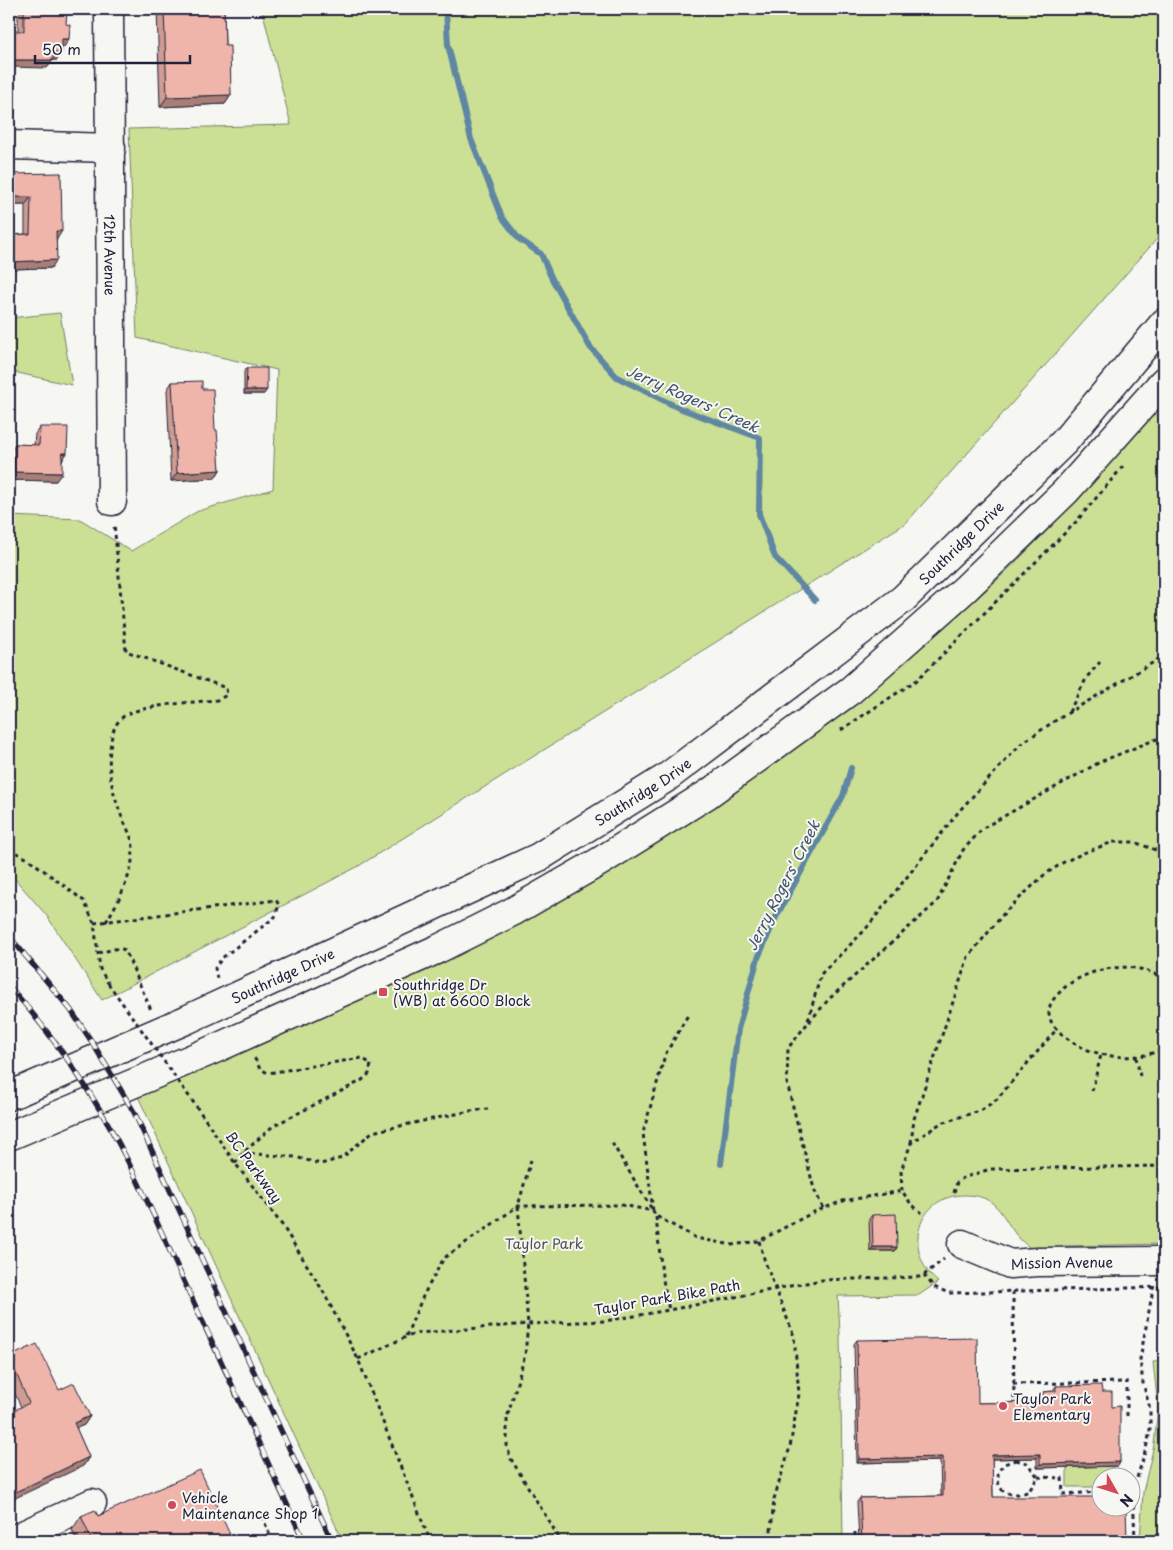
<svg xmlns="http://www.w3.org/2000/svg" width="1173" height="1550" font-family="'Playpen Sans',sans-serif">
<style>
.green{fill:#cbe095;stroke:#768168}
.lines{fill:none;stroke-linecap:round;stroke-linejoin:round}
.stream{stroke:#5e86a2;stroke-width:6}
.minor-casing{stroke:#22223b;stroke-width:31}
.major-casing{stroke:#22223b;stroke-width:31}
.path{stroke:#22223b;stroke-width:3;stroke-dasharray:4 4;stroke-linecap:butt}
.minor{stroke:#f6f6f2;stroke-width:28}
.major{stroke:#f6f6f2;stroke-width:28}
.rail-casing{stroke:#22223b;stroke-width:5.5}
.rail{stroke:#f6f6f2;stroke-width:4;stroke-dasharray:11;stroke-linecap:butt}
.path-bridge{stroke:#22223b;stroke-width:3;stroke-dasharray:4 4;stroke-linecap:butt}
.wall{fill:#ce9c92;stroke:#22223b}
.shaded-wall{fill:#a77f77;stroke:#22223b}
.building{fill:#efb5aa;stroke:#22223b}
.poi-dot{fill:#d1495b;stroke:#f6f6f2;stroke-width:2}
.labels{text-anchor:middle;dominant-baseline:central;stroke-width:4;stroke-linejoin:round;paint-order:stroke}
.street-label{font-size:14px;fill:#22223b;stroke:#f6f6f2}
.poi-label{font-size:14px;fill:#22223b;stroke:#f6f6f2;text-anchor:start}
.park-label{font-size:14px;fill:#4c5252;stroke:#f6f6f2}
.water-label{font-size:15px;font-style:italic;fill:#40546f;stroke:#f6f6f2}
</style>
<rect width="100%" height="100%" fill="#f6f6f2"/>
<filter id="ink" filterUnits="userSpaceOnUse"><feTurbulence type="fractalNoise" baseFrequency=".02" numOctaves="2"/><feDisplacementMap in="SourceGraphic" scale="10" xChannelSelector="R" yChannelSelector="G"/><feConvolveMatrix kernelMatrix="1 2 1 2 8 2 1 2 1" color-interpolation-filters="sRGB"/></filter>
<g filter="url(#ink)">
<!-- green -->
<g class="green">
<path d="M262,9h902v222l-258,292 -549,344 -255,133 -55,-84 -38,-44v-356l71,3 51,32 67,-40 75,-22 4,-119 -140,-32 -8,-209 162,-4z"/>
<path d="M60,313l12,72 -63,-14v-53z"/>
<path d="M1164,403v841l-100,2 -11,8c-9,-2 -17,-2 -25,-8 -25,-17 -23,-51 -62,-51 -50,-1 -64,58 -28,87l-19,13 -81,1 2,38 3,207h-492l-4,-6 -6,2 -204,-443c135,-57 272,-112 401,-182 166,-90 319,-202 458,-331 59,-56 114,-117 168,-178z"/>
<path d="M1164,1361v180h-24l3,-49 11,-47 4,-38 -5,-45z"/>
<path d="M1113,1466v11l-13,1v9h-33v-20z"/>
</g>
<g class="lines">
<!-- stream -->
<g class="stream">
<path d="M446,9l2,36 23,94 31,78 17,22 22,15 11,25 38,68 27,30 62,31 81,30 -1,76 16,43 40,43"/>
<path d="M721,1164l17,-135 20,-71 18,-41 67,-121 8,-28"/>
</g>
<!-- minor casing -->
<g class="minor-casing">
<g id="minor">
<path id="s1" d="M109,9l3,492"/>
<path d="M9,145l102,3"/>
<path id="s2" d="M962,1244l48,20 27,-2 127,-1"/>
<path d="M10,1541l82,-38"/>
</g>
</g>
<!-- major casing -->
<g class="major-casing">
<g id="major">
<path id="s3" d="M9,1096l177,-76 353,-163 127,-79 237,-179 161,-157 100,-119"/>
<path d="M9,1136l201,-85 228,-102 74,-37 87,-50 109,-68 143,-104 114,-101 101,-98 98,-110"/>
</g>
</g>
<!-- path -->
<g class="path">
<path d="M1069,712l18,-35 13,-15"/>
<path d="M841,730l76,-50 158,-157 50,-59"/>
<path d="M9,849l21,11 54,41 10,22 6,46 8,14"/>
<path d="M106,922c13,-22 27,-47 27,-74 0,-9 -6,-20 -10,-28 -10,-26 -17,-50 -12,-78 1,-10 4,-19 13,-26 17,-11 71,-14 93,-16l10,-5 -1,-7 -100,-37 -12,-128"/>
<path d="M94,923l182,-23 3,5 -4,12 -53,41 -7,10 2,11"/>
<path d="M98,953l21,-5 6,2 26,60"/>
<path d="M1164,980c-28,-22 -74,-13 -100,8 -6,6 -14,13 -15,22 -1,11 6,18 14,25 27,23 68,28 101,14"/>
<path d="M809,1022l20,-23 108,-97 26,-52 20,-22 117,-66 64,-26"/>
<path d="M1136,1057l4,19"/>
<path d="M1092,1091l9,-36"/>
<path d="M196,1106l39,57 47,62 41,66 35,68 72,182"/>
<path d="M612,1143l41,68 -10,-78 22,-78 23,-40"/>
<path d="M911,1143l3,-24 54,-162 37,-45 39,-37 20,-13 22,-10 27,-10h21l30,11"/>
<path d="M243,1153l52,4 26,7 21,-6 30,-26 98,-21 18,-2"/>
<path d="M531,1160l-13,46 10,118 -3,31 -18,63v28l4,13 50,82"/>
<path d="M235,1163l8,-10 30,-27 88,-45 8,-7 2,-10 -9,-6 -6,1 -88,14 -8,-4 -6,-12"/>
<path d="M902,1191l-1,-20 10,-28 30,-20 41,-13 15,-11 59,-69"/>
<path d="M954,1193l3,-11 6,-4 27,-9 174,-3"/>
<path d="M823,1208l-9,-19 -27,-106 1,-35 19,-24 14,-50 44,-44 95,-120 61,-66 32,-22 111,-66"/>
<path d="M656,1217l6,58 7,35"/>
<path d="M759,1241l6,21 29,74 5,58 -9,53 -16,52 -3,32 1,10"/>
<path d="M924,1275l10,12 15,6 215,-6"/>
<path d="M1013,1291l1,114"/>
<path d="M406,1336l18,-42 20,-36 74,-52 104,-1 31,6 3,5 40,22 36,7 27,-4 55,-29 29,-11 59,-10 9,13 11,9"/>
<path d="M358,1359l48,-22 13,-4 109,-9 77,-3 64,-11 152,-30 98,-3 5,-2 20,-16"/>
<path d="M1013,1384l114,-2v38"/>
<path d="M1016,1460l11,3 11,14 -9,14c-9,4 -25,6 -30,-6 -1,-3 -1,-9 -1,-13l6,-8z"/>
<path d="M1038,1477l24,1 1,16 37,-2"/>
<path d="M262,1516l9,22 -8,3"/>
<path d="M855,1532v9"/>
<path d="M1135,1541l-2,-51 11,-34 6,-24v-23l-7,-26 -3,-24 14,-75"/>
</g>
<!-- minor -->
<use href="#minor" class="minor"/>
<!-- major -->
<use href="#major" class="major"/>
<!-- rail casing -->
<g class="rail-casing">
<g id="rail">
<path d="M9,936l61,73 22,33 42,70 198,429"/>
<path d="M9,986c34,38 65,80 91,124 32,54 56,111 82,167 41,88 82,176 122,264"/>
</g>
</g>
<!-- rail -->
<use href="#rail" class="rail"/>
<!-- path-bridge -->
<path class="path-bridge" d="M108,983l88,123"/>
</g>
<!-- wall -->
<g class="wall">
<path d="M23,9h38l3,38h-2l-5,13h-4l-6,8 -29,-37v-16z"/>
<path d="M157,9h67l1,37 6,49 -6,9 -65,3z"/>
<path d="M61,173l-4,66 -6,29 -42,1v-34l16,-1v-29h-16z"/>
<path d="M247,368l17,26h-20v-22z"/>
<path d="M172,382l30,7 13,41 5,40 -5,8 -44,3 -4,-91z"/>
<path d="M40,427l27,26 -5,7 -6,21 -47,-1 1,-28 5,-8 19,1 1,-11z"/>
<path d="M872,1215l25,32 -2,4h-25l-1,-32z"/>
<path d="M857,1340l121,63 63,-1 -1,-6 3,-4 10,-1v-1l3,-4 46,6 10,15 8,55 -2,4 -81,2v-10l-45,1 1,38 134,44h-268l-2,-39 3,-4 81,-2 -1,-35 -83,2 -3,-119z"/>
<path d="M9,1357l50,33 31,26 -6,9 -8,3 13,29 -6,9 -62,-59 -12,-26z"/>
<path d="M81,1516h17l135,25h-156l-5,-11z"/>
</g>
<!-- shaded-wall -->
<g class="shaded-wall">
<path d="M62,39h7l-5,8h-7z"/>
<path d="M53,52h9l-5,8h-10z"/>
<path d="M9,60h44l-6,8 -38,-1z"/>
<path d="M231,95l-6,9 -65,3 7,-10z"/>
<path d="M9,197h22l-6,8h-16z"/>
<path d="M56,231h6l-5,8h-7z"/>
<path d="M57,260l-6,8 -42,1v-7z"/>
<path d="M246,390h21l-3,4h-20z"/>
<path d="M62,453h5l-5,8z"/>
<path d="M220,470l-5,8 -44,3 6,-8z"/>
<path d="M14,472l48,1 -6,8 -47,-1z"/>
<path d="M873,1247h24l-2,4h-25z"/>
<path d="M90,1416l-6,9 -16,7 6,-9z"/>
<path d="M1040,1454l-3,4 -48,1 3,-4z"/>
<path d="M89,1457l-6,9 -74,35v-6z"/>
<path d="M943,1457l-3,4 -83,2 2,-4z"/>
<path d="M1120,1462l-2,4 -81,2 3,-4z"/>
</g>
<!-- building -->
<g class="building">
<path d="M24,9h37v2h6l-1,13 4,1 -1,14h-7v13h-9v8h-44v-29h15z"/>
<path d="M164,9h60l1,37h5l1,49 -64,2z"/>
<path d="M61,173l1,58h-6l1,29 -48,2v-27l21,-1 1,-37h-22v-23z"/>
<path d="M247,368h20v22h-21z"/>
<path d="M202,381v8h11l2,41h2l3,40 -43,3 -5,-91z"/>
<path d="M40,427h28l-1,26h-5v20l-48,-1 1,-28 24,1z"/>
<path d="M896,1214l1,33h-24l-1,-32z"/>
<path d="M977,1338l1,65 65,-1v-10l13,-1v-5l45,-1 1,7h10v15l8,-1v56l-80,2v-10l-48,1 1,42h107v11h26l1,33h-265l-2,-43 83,-2v-39l-84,2 -2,-119z"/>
<path d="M37,1344l22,46 15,-7 16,33 -16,7 15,34 -80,38v-82l20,-10 -20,-46z"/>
<path d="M200,1470l33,71h-141l-11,-25 14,-6 3,6z"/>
</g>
</g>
<!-- markers -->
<g class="poi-dot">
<rect x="378" y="987" width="10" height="10" rx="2.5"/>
<circle cx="1003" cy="1406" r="5"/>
<circle cx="172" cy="1505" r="5"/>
</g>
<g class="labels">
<!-- street labels -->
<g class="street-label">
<text stroke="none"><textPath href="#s1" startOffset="246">12th Avenue</textPath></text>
<text stroke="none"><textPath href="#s3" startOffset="1109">Southridge Drive</textPath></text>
<text stroke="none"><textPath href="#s3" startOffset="704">Southridge Drive</textPath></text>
<text stroke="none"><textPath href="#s3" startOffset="299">Southridge Drive</textPath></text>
<text transform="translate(254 1167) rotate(54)">BC Parkway</text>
<text stroke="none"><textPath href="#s2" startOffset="104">Mission Avenue</textPath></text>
<text transform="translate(667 1297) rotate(-10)">Taylor Park Bike Path</text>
</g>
<!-- poi labels -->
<g class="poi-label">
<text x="393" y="984">Southridge Dr<tspan x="393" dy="16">(WB) at 6600 Block</tspan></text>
<text x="1013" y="1398">Taylor Park<tspan x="1013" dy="16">Elementary</tspan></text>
<text x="182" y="1497">Vehicle<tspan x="182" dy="16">Maintenance Shop 1</tspan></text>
</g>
<!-- park labels -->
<g class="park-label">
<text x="544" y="1243">Taylor Park</text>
</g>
<!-- water labels -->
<g class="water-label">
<text transform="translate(693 398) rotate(24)">Jerry Rogers' Creek</text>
<text transform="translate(782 885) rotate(-63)">Jerry Rogers' Creek</text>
</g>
</g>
<!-- margin -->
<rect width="1173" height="1550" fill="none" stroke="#f6f6f2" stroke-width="30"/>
<rect x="15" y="15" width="1143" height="1520" fill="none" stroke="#22223b" stroke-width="2" filter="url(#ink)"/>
<!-- north arrow -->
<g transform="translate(1116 1492) rotate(129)"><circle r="24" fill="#f6f6f2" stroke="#a1a1a9"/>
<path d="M0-4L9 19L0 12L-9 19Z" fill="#d1495b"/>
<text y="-8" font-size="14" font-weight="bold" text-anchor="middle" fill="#22223b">N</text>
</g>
<!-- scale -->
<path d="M35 55v8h155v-8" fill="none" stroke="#22223b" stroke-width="2.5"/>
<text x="42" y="55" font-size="15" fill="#22223b" stroke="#f6f6f2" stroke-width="4" paint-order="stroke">50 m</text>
</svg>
